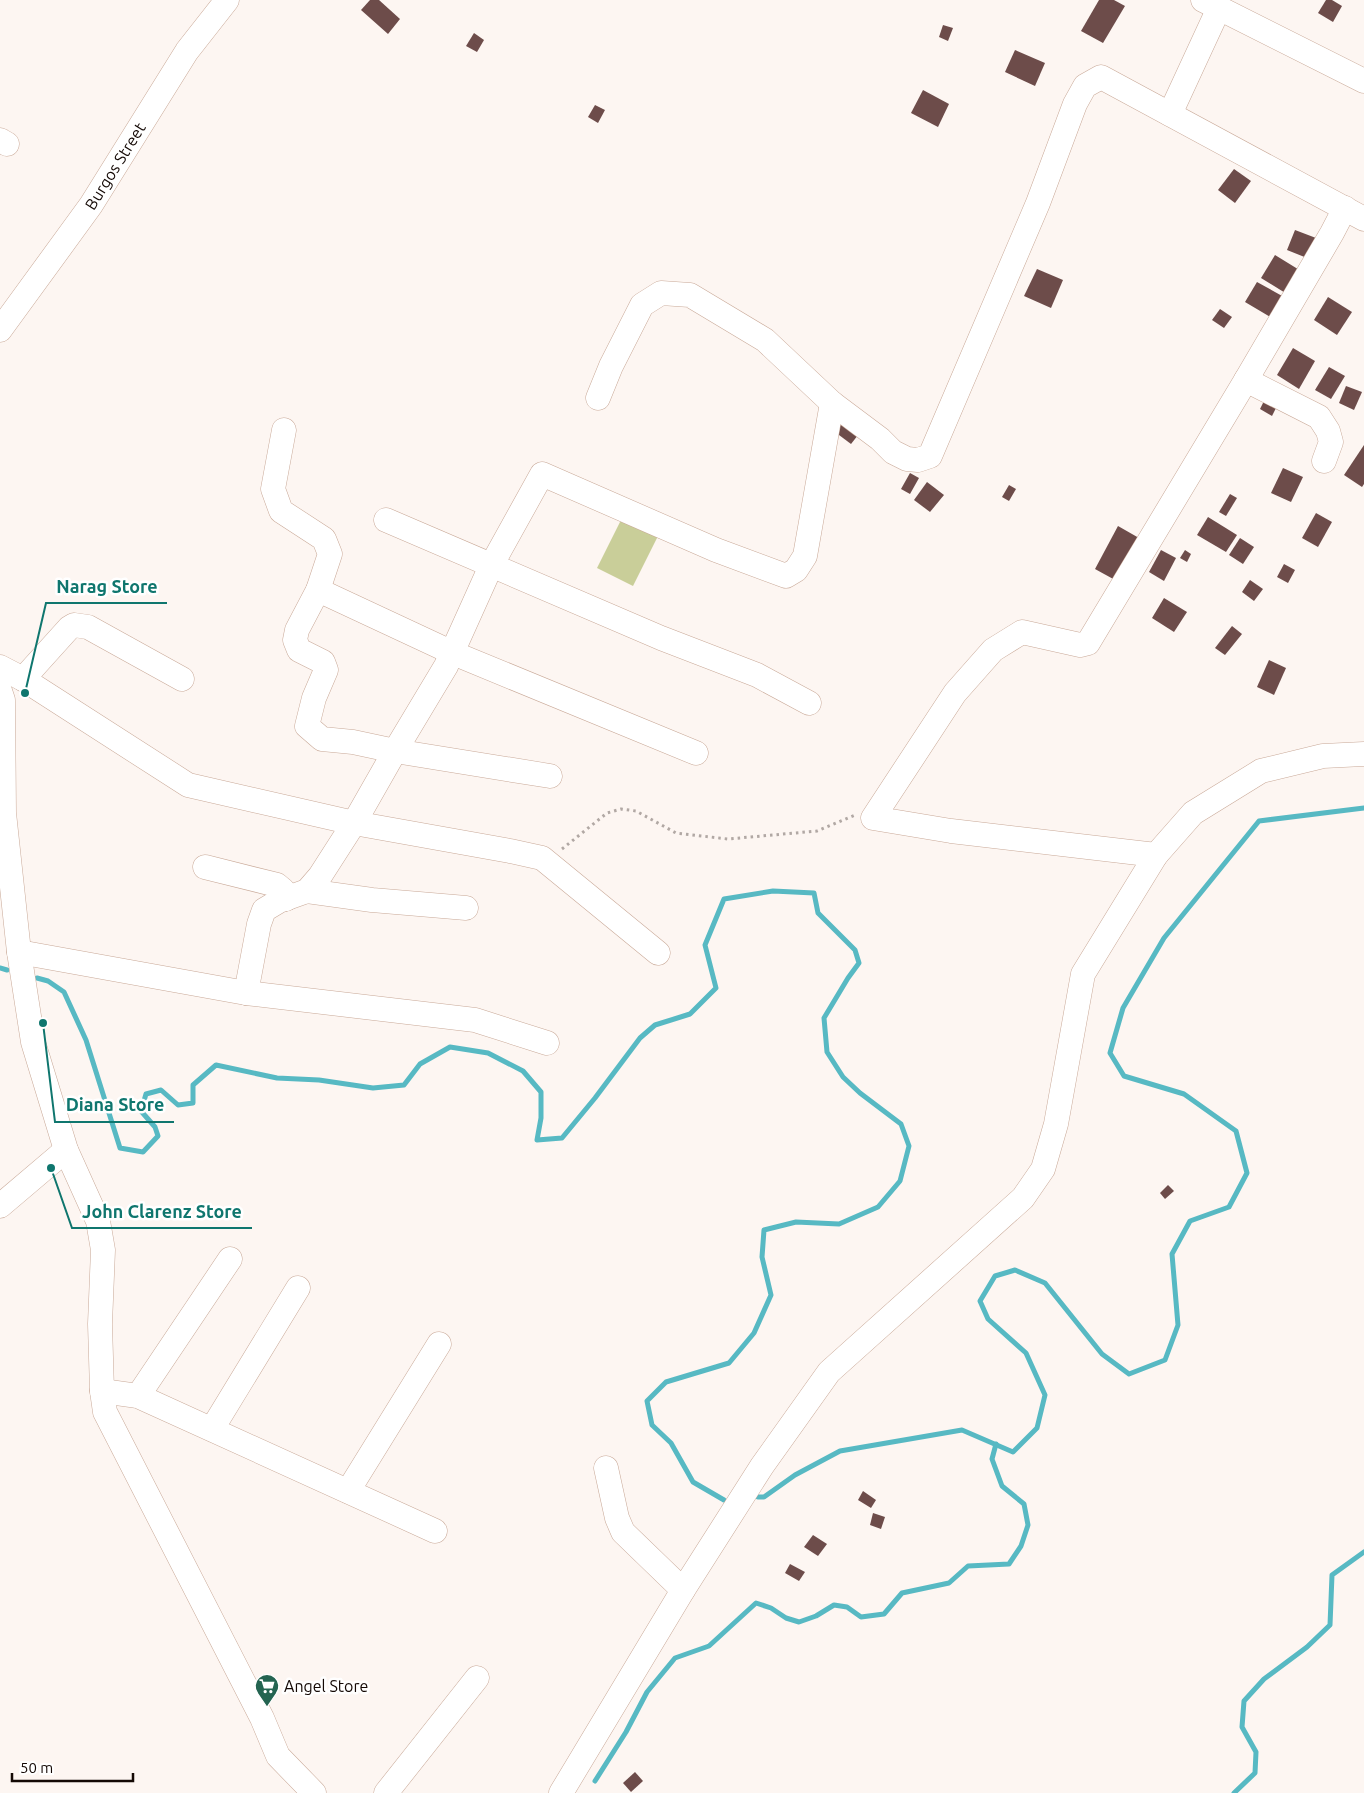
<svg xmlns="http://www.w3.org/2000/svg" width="1364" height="1793" font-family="Ubuntu,sans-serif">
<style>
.pitch{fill:#c9ce99}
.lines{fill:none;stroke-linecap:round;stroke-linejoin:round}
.stream{stroke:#57b9c3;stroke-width:5}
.building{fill:#6d4c4a}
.minor-casing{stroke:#c9a998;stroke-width:25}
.path{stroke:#b1a8a4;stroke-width:3;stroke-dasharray:2.5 4;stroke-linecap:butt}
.minor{stroke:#fff;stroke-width:24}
.labels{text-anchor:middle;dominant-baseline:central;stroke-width:5;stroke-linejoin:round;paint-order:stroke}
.street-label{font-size:16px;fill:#140905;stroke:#fff}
.poi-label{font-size:16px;fill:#140905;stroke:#fff;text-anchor:start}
.leader{fill:none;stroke:#0f766e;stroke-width:2}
.callout-dot{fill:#0f766e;stroke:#fff;stroke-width:2}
.callout-label{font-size:18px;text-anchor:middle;font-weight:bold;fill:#0f766e;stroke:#fff;stroke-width:5;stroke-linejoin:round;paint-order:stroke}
</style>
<rect width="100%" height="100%" fill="#fdf6f2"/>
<!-- pitch -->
<path class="pitch" d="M622,518l36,18 -25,50 -36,-18z"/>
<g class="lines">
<!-- stream -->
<g class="stream">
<path d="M0,968l7,2"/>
<path d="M37,978l11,3 16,11 22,48 34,108 23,4 15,-16 -3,-9 -14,-16 5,-17 15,-4 17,15 15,-2v-18l23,-20 61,13 42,2 54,8 31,-3 16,-21 30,-17 38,6 35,18 18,21v26l-4,22 25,-2 33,-40 45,-60 15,-13 35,-11 26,-26 -11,-43 19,-46 49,-8 41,2 4,20 37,37 4,13 -11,15 -24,40 3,34 16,25 17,16 41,31 8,22 -9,35 -22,26 -39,17 -43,-2 -32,8 -2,27 9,38 -17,38 -25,30 -63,19 -19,19 5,24 19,18 22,39 31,18"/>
<path d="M758,1497h6l31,-22 45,-24 122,-21 51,22 24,-24 8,-33 -19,-42 -38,-34 -8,-18 15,-25 20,-6 30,13 57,71 27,20 36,-14 13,-35 -6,-71 18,-33 39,-14 18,-34 -11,-42 -52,-37 -60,-18 -14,-23 13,-45 41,-70 95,-117 105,-13"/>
<path d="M595,1781l31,-49 21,-40 28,-34 34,-12 47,-43 15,5 15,10 13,4 17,-6 18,-11 13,2 14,10 23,-3 18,-21 47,-10 19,-17 41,-2 12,-18 7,-21 -4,-21 -22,-18 -10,-27 4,-15"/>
<path d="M1234,1793l21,-20 1,-21 -14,-25 2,-26 20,-22 43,-32 23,-22 2,-50 32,-23"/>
</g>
</g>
<!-- building -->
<g class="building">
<path d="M370,0h9l21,19 -12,15 -27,-24z"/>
<path d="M1099,0h15l11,6 -22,37 -22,-12z"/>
<path d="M1326,0h6l10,6 -9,16 -15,-9z"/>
<path d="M943,25l10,3 -5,13 -9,-4z"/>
<path d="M474,33l10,7 -7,12 -11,-6z"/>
<path d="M1015,50l30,13 -10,23 -30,-14z"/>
<path d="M923,90l26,14 -11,23 -27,-14z"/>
<path d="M595,105l10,5 -7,13 -10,-6z"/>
<path d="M1234,169l17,12 -16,22 -17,-13z"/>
<path d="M1295,230l21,8 -9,20 -20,-8z"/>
<path d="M1275,255l26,16 -14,23 -26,-16z"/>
<path d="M1037,269l26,11 -12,28 -27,-12z"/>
<path d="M1257,282l27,15 -12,21 -27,-16z"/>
<path d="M1328,297l24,15 -15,23 -23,-15z"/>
<path d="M1220,309l12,8 -8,11 -12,-8z"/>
<path d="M1293,348l22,13 -16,28 -22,-14z"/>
<path d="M1329,367l16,9 -14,23 -16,-9z"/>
<path d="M1346,386l16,6 -8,18 -15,-7z"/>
<path d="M1266,397l12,7 -6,12 -12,-7z"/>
<path d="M846,418l16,12 -11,14 -16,-12z"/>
<path d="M1364,445v39l-2,3 -18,-12z"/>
<path d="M1283,468l20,9 -12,25 -20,-9z"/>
<path d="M910,473l9,5 -9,16 -9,-5z"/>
<path d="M927,482l17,13 -14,17 -16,-12z"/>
<path d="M1009,485l7,4 -7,12 -7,-4z"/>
<path d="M1230,494l7,4 -11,18 -7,-4z"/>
<path d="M1316,513l16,9 -14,25 -16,-9z"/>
<path d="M1208,517l29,18 -11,17 -29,-17z"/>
<path d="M1118,526l21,12 -24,42 -20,-11z"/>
<path d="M1240,538l14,9 -11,17 -14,-9z"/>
<path d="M1161,550l15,8 -12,23 -15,-9z"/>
<path d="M1185,550l6,4 -4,8 -7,-4z"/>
<path d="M1284,564l11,6 -7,13 -11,-6z"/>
<path d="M1250,580l13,9 -9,12 -12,-9z"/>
<path d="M1164,598l23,14 -13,20 -22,-14z"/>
<path d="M1232,626l10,8 -17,21 -10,-7z"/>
<path d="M1269,660l17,8 -12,27 -17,-8z"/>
<path d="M1168,1185l6,6 -9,8 -5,-6z"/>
<path d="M863,1491l13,9 -5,8 -13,-8z"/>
<path d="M873,1513l12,4 -4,12 -11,-4z"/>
<path d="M813,1535l14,9 -9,12 -14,-9z"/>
<path d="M790,1564l15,8 -6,9 -14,-8z"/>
<path d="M635,1772l8,9 -12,11 -8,-9z"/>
</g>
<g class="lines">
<!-- minor casing -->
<g class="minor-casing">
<g id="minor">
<path d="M1203,0l161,81"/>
<path d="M1170,114l49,-106"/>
<path d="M0,140l7,4"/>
<path d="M0,330l91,-125 96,-154 40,-51"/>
<path d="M1246,380l73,37 9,14 3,11 -7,19"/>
<path d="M598,398l13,-32 31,-61 19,-12 29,2 75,45 67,63 48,36 13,13 14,7 11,1 12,-4 108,-253 37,-99 10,-18 16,-9 263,142"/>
<path d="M284,430l-11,59 8,22 43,28 6,15 -12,36 -21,40 -2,10 4,10 24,12 3,8 -12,28 -7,28 15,13 31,3 42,9 155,25"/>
<path d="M386,520l275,118 96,37 52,28"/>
<path d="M318,590l135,63 243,100"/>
<path d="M0,667l23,12 165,106 166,38 156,28 32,7 116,95"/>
<path d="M23,679l46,-51 5,-3 14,2 94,52"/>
<path d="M0,691l3,9 1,113 15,139 14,90 33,108 32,71 5,29 -3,74 2,67 3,21 157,306 16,38 36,37"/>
<path d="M1156,855l-205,-24 -78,-13 82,-125 38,-43 29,-18 58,13 8,-2 158,-263 86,-147 13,-25"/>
<path d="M205,867l72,18 6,5 3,9"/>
<path d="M307,891l65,9 94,8"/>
<path d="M19,952l227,41 229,27 72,23"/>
<path d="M246,993l13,-69 5,-14 15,-9 28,-10 13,-15 34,-53 41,-72 51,-85 45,-100 51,-92 174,76 70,26 10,-6 9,-14 27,-153"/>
<path d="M0,1206l66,-56"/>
<path d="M102,1391l36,5 297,135"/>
<path d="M138,1396l92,-137"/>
<path d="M212,1429l86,-141"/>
<path d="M606,1468l11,50 6,14 60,58"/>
<path d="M348,1491l91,-147"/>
<path d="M386,1793l91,-115"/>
<path d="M561,1793l122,-203 79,-124 67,-94 194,-174 20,-29 13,-45 27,-150 73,-119 37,-42 68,-42 62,-15 41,-2"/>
</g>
</g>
<!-- path -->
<path class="path" d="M562,849l45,-36 14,-4 15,2 40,22 52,6 89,-8 38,-16"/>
<!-- minor -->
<use href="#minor" class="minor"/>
</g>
<!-- icons -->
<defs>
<g id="supermarket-pin" transform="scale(1.25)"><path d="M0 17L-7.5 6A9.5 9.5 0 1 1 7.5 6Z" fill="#246451" stroke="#fff"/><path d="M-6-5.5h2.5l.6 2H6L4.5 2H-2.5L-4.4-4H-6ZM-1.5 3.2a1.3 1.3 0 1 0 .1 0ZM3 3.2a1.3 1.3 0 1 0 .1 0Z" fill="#fff"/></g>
</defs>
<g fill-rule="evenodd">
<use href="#supermarket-pin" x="267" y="1686"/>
</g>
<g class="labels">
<!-- street labels -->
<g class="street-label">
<text transform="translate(115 166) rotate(-58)">Burgos Street</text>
</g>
<!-- poi labels -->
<g class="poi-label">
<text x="284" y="1686">Angel Store</text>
</g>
</g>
<!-- callouts -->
<path class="leader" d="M25 693L46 603H167M43 1023L55 1122H174M51 1168L72 1228H252"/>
<g class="callout-dot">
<circle cx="25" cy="693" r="5"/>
<circle cx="43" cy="1023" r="5"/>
<circle cx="51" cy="1168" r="5"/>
</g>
<g class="callout-label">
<text x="107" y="593">Narag Store</text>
<text x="115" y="1111">Diana Store</text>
<text x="162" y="1218">John Clarenz Store</text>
</g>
<!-- scale -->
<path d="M12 1773v8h121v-8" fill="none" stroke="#140905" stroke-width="2.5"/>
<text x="20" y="1773" font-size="15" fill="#140905" stroke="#ffffff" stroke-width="4" paint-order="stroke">50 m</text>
</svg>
